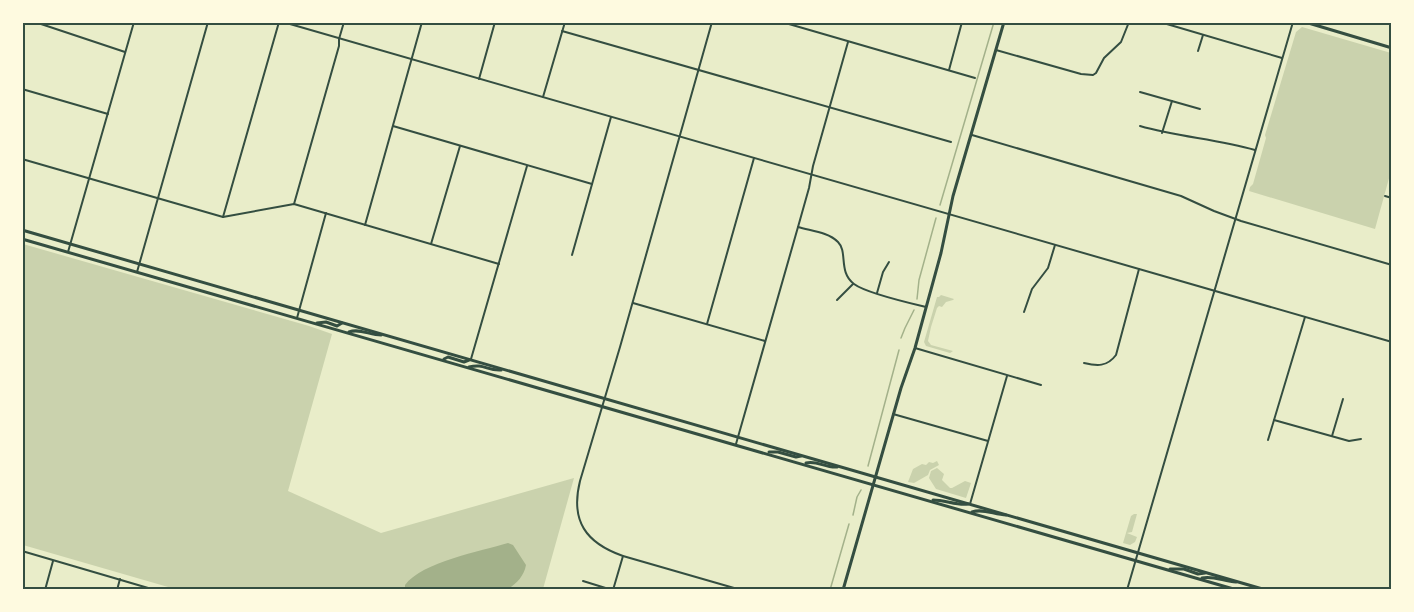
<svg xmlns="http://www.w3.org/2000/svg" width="1414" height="612" font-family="'Fira Sans Condensed',sans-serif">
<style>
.green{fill:#cad2ad}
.water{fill:#a3b18a}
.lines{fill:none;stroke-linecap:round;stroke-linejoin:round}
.stream{stroke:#a3b18a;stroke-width:1.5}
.minor{stroke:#344e41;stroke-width:2}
.tertiary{stroke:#344e41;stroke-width:2}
.secondary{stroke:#344e41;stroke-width:3}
.primary{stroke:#344e41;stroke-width:3}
.neatline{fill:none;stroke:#344e41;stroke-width:2}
</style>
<rect width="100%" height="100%" fill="#e9edc9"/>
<!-- green -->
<g class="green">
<path d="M1302,27l89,26v118l-16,58 -126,-38 1,-4 3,-3 13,-46 -1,-3 31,-103z"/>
<path d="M23,244l286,82 23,8 -44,157 93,42 193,-55 -31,111h-368l-152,-44z"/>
<path d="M941,295l13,4 -1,1 -7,2 -4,5 -3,-1 -2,2 -6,19 -3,14 3,4 22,6 -3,2 -24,-7 -2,-4 13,-45h2z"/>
<path d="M937,461l2,4 -9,5 -2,5 -14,8 -6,-1 5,-13 9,-5 4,1 3,-3 4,1z"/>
<path d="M937,468l7,6 -2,6 8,8h2l13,-7 6,2 -5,15 -30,-9 -7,-11 2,-7z"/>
<path d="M1134,514h3l-5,18 -5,1 10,4 -2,5 -5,3 -7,-2 8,-27z"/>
</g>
<!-- water -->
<path class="water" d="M508,543l5,2 13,20c-2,11 -9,18 -18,24h-103v-4c17,-23 76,-34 103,-42z"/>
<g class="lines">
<!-- stream -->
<g class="stream">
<path d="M1278,22l6,2"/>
<path d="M940,205l54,-183"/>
<path d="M917,299l2,-19 17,-62"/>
<path d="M901,338l4,-10 9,-18"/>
<path d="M868,466l31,-116"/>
<path d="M853,515l4,-18 4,-7"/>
<path d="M830,590l19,-66"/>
</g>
<!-- minor -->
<g class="minor">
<path d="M35,22l90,30"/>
<path d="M782,22l193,56"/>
<path d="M1160,22l122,36"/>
<path d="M562,31l389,111"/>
<path d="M996,50l85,24 12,1 3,-2 8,-15 17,-16 8,-20"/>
<path d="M1198,51l5,-16"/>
<path d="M949,70l13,-48"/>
<path d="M479,79l16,-57"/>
<path d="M22,89l86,25"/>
<path d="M1140,92l60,17"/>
<path d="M543,97l22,-75"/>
<path d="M393,126l199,58"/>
<path d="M1140,126c38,11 77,13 115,24"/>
<path d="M1162,133l10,-32"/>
<path d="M972,135l209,61 33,15 27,10 151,44"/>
<path d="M22,159l201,58 71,-13 205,60"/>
<path d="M1385,196l7,2"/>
<path d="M294,204l45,-158v-7l5,-17"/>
<path d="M223,217l56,-195"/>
<path d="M365,225l57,-203"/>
<path d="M798,227c13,4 30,5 40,15 10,10 0,30 16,42 12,9 55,19 72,23"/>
<path d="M431,244l29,-98"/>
<path d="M572,255l39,-138"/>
<path d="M137,272l71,-250"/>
<path d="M877,293l6,-21 6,-10"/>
<path d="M837,300l16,-16"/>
<path d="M633,303l132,38"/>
<path d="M1024,312l8,-23 16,-21 7,-23"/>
<path d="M297,318l29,-105"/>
<path d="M707,324l47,-166"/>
<path d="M915,348l126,37"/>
<path d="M471,359l56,-193"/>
<path d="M1084,363c13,3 23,4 32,-8l23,-86"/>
<path d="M893,414l95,27"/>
<path d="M1274,420l75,21 12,-2"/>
<path d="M1332,436l11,-37"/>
<path d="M1268,440l37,-123"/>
<path d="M736,444l62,-217 11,-39 4,-22 35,-124"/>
<path d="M970,504l37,-128"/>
<path d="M583,581l29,9"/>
<path d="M45,590l8,-29"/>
<path d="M117,590l3,-11"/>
</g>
<!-- tertiary -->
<g class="tertiary">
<path d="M283,22l1109,320"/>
<path d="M712,22l-92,325 -40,134c-10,40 6,62 43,75l118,34"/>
<path d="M68,252l66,-230"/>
<path d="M22,551l133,39"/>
<path d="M613,590l10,-34"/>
<path d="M1127,590l166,-568"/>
</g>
<!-- secondary -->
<g class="secondary">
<path d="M1305,22l87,26"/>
<path d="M843,590l58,-202 14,-40 26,-95 12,-57 51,-174"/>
</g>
<!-- primary -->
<g class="primary">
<path d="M22,230l1244,360"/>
<path d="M22,239l1215,351"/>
<path d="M317,323l9,-1 11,4 5,-3"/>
<path d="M349,332c10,-4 21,3 32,3"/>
<path d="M444,359l4,-2 16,5 5,-2"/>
<path d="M469,367c15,-4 18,4 32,3"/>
<path d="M769,452h9l18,5 5,-1"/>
<path d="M806,463c11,-3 19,5 31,4"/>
<path d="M933,500c12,0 25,6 35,4"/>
<path d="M972,512c11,-4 23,3 34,3"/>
<path d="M1170,569h14l14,5 7,-1"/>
<path d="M1202,578c11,-3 23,4 34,4"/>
</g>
</g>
<!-- border -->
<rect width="1414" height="612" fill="none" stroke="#fefae0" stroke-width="48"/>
<rect x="24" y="24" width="1366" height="564" class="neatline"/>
</svg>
